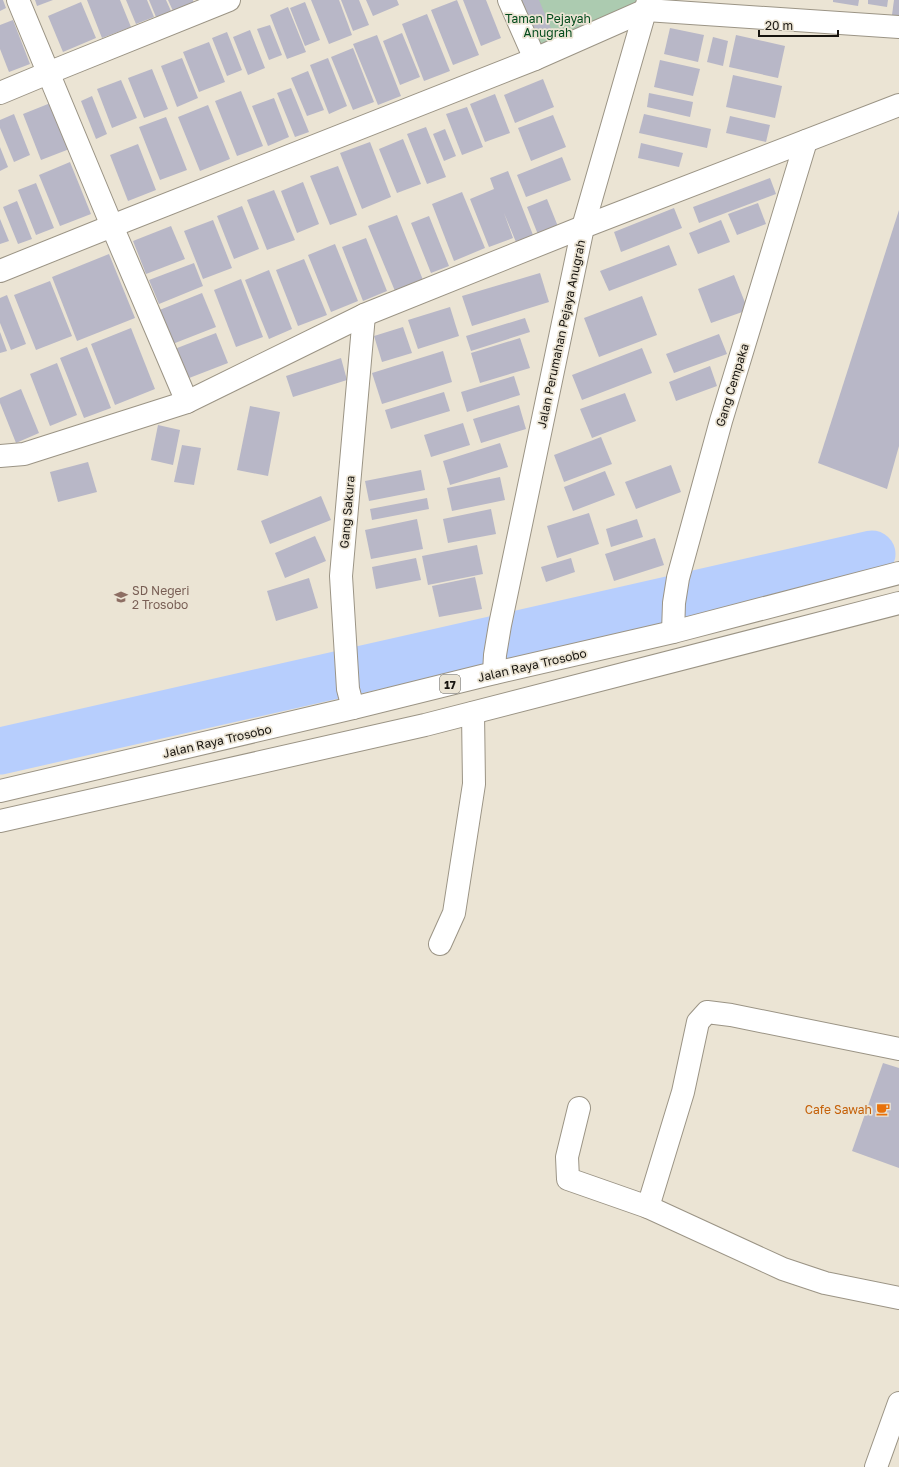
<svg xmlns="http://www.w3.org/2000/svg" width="899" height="1467" font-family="'Golos Text',sans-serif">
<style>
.green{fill:#accbb0}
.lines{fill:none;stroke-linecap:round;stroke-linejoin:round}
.river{stroke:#b7cefd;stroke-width:47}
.building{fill:#b8b7c7}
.street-casing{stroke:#9b9485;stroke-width:24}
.highway-casing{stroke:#9b9485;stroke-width:24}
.street{stroke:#fff;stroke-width:22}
.highway{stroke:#fff;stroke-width:22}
.labels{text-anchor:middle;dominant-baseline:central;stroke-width:3.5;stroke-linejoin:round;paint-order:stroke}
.shield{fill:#ebe4d4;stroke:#57524a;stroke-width:1}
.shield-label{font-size:11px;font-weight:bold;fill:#17140f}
.park-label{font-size:12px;fill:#044c1d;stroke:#ebe4d4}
.street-label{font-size:12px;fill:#17140f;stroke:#ebe4d4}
.education-label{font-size:12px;fill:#785e54;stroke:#ebe4d4;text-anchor:start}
.food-label{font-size:12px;fill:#c56008;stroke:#ebe4d4;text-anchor:end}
</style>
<rect width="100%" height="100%" fill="#ebe4d4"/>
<!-- green -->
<path class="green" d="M509,0h139l-113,59z"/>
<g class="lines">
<!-- river -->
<path class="river" d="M0,751l872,-197"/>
</g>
<!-- building -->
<g class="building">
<path d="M0,0h3l3,8 -6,3z"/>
<path d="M35,0h18l-16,6z"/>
<path d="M87,0h33l11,27 -29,11z"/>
<path d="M126,0h21l7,17 -18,7z"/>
<path d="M149,0h17l5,11 -15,6z"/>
<path d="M168,0h25l1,3 -21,8z"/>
<path d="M311,0h28l13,35 -23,9z"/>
<path d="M341,0h18l10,25 -16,6z"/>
<path d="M366,0h31l2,5 -26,11z"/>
<path d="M457,0l22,55 -26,10 -22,-55z"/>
<path d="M463,0h23l15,38 -20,8z"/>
<path d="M523,0h16l13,31 -19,7 -15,-36z"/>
<path d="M833,0h26l-1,6 -25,-4z"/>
<path d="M868,0h20l-1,7 -19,-3z"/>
<path d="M894,0h5v16l-7,-1z"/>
<path d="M81,2l15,36 -33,14 -15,-36z"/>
<path d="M305,2l15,38 -15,6 -15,-38z"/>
<path d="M288,7l18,45 -19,7 -17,-44z"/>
<path d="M427,14l23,57 -26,10 -22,-57z"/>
<path d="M13,20l17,44 -21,8 -9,-23v-24z"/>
<path d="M270,25l12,30 -13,5 -12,-31z"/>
<path d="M670,28l34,7 -6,27 -34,-8z"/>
<path d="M250,30l15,38 -17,7 -15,-38z"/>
<path d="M227,32l15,38 -15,6 -15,-38z"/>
<path d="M402,33l18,44 -20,8 -17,-44z"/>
<path d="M377,35l24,61 -23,9 -25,-61z"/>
<path d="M736,35l49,11 -7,32 -49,-11z"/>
<path d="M713,37l15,4 -5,25 -16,-4z"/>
<path d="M209,42l16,40 -26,10 -16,-40z"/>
<path d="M353,48l21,54 -21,8 -22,-53z"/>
<path d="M182,58l16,40 -21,9 -16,-41z"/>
<path d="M328,58l19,48 -18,8 -19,-49z"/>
<path d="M660,60l40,9 -7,27 -39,-9z"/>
<path d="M152,69l16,40 -24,9 -16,-40z"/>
<path d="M308,71l16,39 -17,6 -16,-38z"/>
<path d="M733,75l49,11 -7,32 -49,-11z"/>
<path d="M543,79l11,28 -39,16 -11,-28z"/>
<path d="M121,80l16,38 -25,10 -15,-39z"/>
<path d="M291,88l18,44 -14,5 -18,-44z"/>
<path d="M241,91l22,55 -26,10 -22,-55z"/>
<path d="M649,93l44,9 -3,15 -43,-10z"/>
<path d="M495,94l15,39 -25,9 -15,-38z"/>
<path d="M92,96l15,38 -11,5 -15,-38z"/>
<path d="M274,98l15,39 -21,9 -16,-40z"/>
<path d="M53,102l19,46 -31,12 -18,-46z"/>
<path d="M208,105l22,54 -30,12 -22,-54z"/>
<path d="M467,107l16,40 -21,8 -16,-41z"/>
<path d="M14,114l16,41 -16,7 -14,-34v-8z"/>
<path d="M644,114l67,15 -4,19 -68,-15z"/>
<path d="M553,115l13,32 -35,14 -13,-33z"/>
<path d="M730,116l40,9 -4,17 -40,-9z"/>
<path d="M166,117l21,53 -27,10 -21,-53z"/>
<path d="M426,127l20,50 -19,7 -20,-50z"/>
<path d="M445,129l11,27 -12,5 -11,-27z"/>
<path d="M403,139l18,45 -24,9 -18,-44z"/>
<path d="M370,142l21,55 -29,12 -22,-56z"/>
<path d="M641,143l42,10 -4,14 -41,-9z"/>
<path d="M138,144l18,46 -28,11 -18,-46z"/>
<path d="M0,147l8,20 -8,4z"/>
<path d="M562,157l9,23 -45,17 -9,-22z"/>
<path d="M70,162l21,52 -31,12 -21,-51z"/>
<path d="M338,166l19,49 -27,10 -20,-49z"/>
<path d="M508,171l25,64 -17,7 -12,-29 9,25 -24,9 -19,-48 24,-10 -4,-11z"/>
<path d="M770,178l6,16 -77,29 -6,-16z"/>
<path d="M303,182l16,42 -22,9 -16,-42z"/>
<path d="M36,183l18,45 -18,7 -18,-45z"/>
<path d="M274,190l21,50 -28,10 -20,-50z"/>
<path d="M462,192l23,56 -31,13 -22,-57z"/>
<path d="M547,199l12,30 -20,8 -12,-30z"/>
<path d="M17,201l15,38 -14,5 -15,-37z"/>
<path d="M758,203l8,21 -29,11 -9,-21z"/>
<path d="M242,206l17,43 -25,10 -17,-43z"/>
<path d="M674,208l8,20 -61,24 -7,-20z"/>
<path d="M899,210v236l-12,43 -69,-26z"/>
<path d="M397,215l26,65 -28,11 -27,-65z"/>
<path d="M429,216l20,50 -18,7 -20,-50z"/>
<path d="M0,219l9,22 -9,3z"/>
<path d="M213,220l19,48 -29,11 -19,-48z"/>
<path d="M721,220l9,22 -32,12 -9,-21z"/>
<path d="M171,226l14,33 -39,15 -13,-33z"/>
<path d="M366,238l21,53 -24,10 -21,-54z"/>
<path d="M335,244l23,57 -27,11 -23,-57z"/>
<path d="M669,245l8,20 -68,26 -9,-20z"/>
<path d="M109,254l26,64 -58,23 -25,-64z"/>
<path d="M304,259l23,56 -29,11 -22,-56z"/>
<path d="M194,263l9,23 -44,18 -10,-24z"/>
<path d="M269,270l23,59 -23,10 -24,-59z"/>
<path d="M540,273l9,29 -77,24 -10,-30z"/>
<path d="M734,275l14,35 -37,13 -13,-34z"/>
<path d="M241,279l22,58 -27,10 -22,-57z"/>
<path d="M50,281l22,55 -36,14 -22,-55z"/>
<path d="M202,293l14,34 -46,18 -13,-34z"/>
<path d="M7,295l19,49 -15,6 -11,-27v-25z"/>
<path d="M642,296l15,39 -58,22 -15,-39z"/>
<path d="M450,307l9,29 -41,13 -10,-29z"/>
<path d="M525,318l5,14 -59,19 -5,-15z"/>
<path d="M403,327l9,26 -30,9 -8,-26z"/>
<path d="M131,328l24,61 -40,16 -24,-61z"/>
<path d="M0,332l7,19 -7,2z"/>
<path d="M216,333l12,30 -44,17 -12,-30z"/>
<path d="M719,334l8,20 -53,19 -8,-19z"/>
<path d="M520,338l10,30 -50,15 -9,-30z"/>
<path d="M87,347l24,61 -27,10 -24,-60z"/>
<path d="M642,348l10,25 -70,27 -10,-25z"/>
<path d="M443,351l9,31 -70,22 -10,-31z"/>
<path d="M341,358l6,22 -54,17 -7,-21z"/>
<path d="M57,363l20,52 -27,11 -20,-52z"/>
<path d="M710,366l7,20 -41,15 -7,-19z"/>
<path d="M514,376l6,19 -53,17 -6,-20z"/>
<path d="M21,389l18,44 -23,10 -16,-40v-5z"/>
<path d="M444,392l6,19 -59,18 -6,-19z"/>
<path d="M625,393l11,28 -44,17 -12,-29z"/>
<path d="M519,405l7,24 -45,14 -8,-24z"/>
<path d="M250,406l30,6 -12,64 -31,-6z"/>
<path d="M463,423l7,22 -39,12 -7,-22z"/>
<path d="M158,425l22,5 -7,35 -22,-5z"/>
<path d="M601,437l11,27 -48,18 -10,-27z"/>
<path d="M500,443l8,24 -58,18 -7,-24z"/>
<path d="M182,445l19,3 -7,37 -20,-3z"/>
<path d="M88,462l9,30 -39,10 -8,-30z"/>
<path d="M671,465l10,27 -45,17 -11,-27z"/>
<path d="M421,470l4,20 -56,11 -4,-20z"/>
<path d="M605,471l10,24 -42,16 -9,-24z"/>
<path d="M500,477l5,23 -53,11 -5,-23z"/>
<path d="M321,496l10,24 -61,24 -9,-23z"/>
<path d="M427,498l2,11 -57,11 -2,-11z"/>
<path d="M491,509l5,25 -48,9 -5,-24z"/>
<path d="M589,513l10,31 -42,14 -10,-32z"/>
<path d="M417,519l6,30 -52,10 -6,-29z"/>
<path d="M637,519l6,18 -32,10 -5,-18z"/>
<path d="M315,536l11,25 -41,17 -10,-25z"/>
<path d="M655,538l9,27 -50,16 -9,-27z"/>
<path d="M477,545l6,29 -55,11 -6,-29z"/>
<path d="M416,558l5,22 -45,9 -4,-22z"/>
<path d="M571,558l4,14 -29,10 -5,-15z"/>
<path d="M475,577l7,32 -43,8 -7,-31z"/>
<path d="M309,578l9,30 -42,13 -9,-30z"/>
<path d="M883,1063l16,5v100l-47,-17z"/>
</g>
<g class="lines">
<!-- street casing -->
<g class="street-casing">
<g id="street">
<path d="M18,0l94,226 75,176"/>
<path d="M509,0l26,59"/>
<path d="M0,93l48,-20 181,-73"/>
<path d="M0,271l112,-45 423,-167 111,-49 253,17"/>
<path d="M0,456l24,-2 163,-52 177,-87 219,-88 316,-122"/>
<path d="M673,632l1,-29 4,-25 43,-157 85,-280"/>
<path d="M494,673l1,-18 5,-30 83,-398 65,-226"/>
<path d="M353,708l-5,-19 -7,-113 23,-261"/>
<path d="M440,944l14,-31 20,-129 -1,-71"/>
<path d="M579,1108l-12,49 1,22 80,28 135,62 42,14 74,15"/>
<path d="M648,1207l35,-115 15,-70 9,-10 24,3 168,34"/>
<path d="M876,1467l23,-64"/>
</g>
</g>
<!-- highway casing -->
<g class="highway-casing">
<g id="highway">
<path d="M0,791l353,-83 129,-32 191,-44 226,-59"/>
<path d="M0,821l425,-96 474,-122"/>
</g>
</g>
<!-- street -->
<use href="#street" class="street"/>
<!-- highway -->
<use href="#highway" class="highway"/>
</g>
<!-- icons -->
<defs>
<g id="school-bare" transform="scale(1.08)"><path d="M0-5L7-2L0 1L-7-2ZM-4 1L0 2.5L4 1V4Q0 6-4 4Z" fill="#8d6e63" stroke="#ebe4d4" stroke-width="2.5" paint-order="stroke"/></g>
<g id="cafe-bare" transform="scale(1.08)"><path d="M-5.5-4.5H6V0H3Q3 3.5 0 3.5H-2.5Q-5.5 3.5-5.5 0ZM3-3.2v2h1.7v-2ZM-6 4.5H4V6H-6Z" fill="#e8710a" stroke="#ebe4d4" stroke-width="2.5" paint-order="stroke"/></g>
</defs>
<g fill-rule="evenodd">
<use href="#school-bare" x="121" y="597"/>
<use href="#cafe-bare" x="883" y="1109"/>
</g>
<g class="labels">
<!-- shield labels -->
<rect class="shield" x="440" y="675" width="20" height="18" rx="3"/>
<g class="shield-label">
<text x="450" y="684">17</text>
</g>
<!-- park labels -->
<g class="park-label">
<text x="548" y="18">Taman Pejayah<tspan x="548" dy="14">Anugrah</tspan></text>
</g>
<!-- street labels -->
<g class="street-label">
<text transform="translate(561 334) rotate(-78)">Jalan Perumahan Pejaya Anugrah</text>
<text transform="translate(732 385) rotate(-73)">Gang Cempaka</text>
<text transform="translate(347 512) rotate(-85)">Gang Sakura</text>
<text transform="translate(532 665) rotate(-13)">Jalan Raya Trosobo</text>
<text transform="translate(217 741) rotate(-13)">Jalan Raya Trosobo</text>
</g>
<!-- education labels -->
<g class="education-label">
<text x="132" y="590">SD Negeri<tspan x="132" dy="14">2 Trosobo</tspan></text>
</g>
<!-- food labels -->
<g class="food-label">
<text x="872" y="1109">Cafe Sawah</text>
</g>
</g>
<!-- scale -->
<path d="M759 30v6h79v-6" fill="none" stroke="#17140f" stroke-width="2"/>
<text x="765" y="30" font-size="12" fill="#17140f" stroke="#ebe4d4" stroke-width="3" paint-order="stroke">20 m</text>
</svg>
